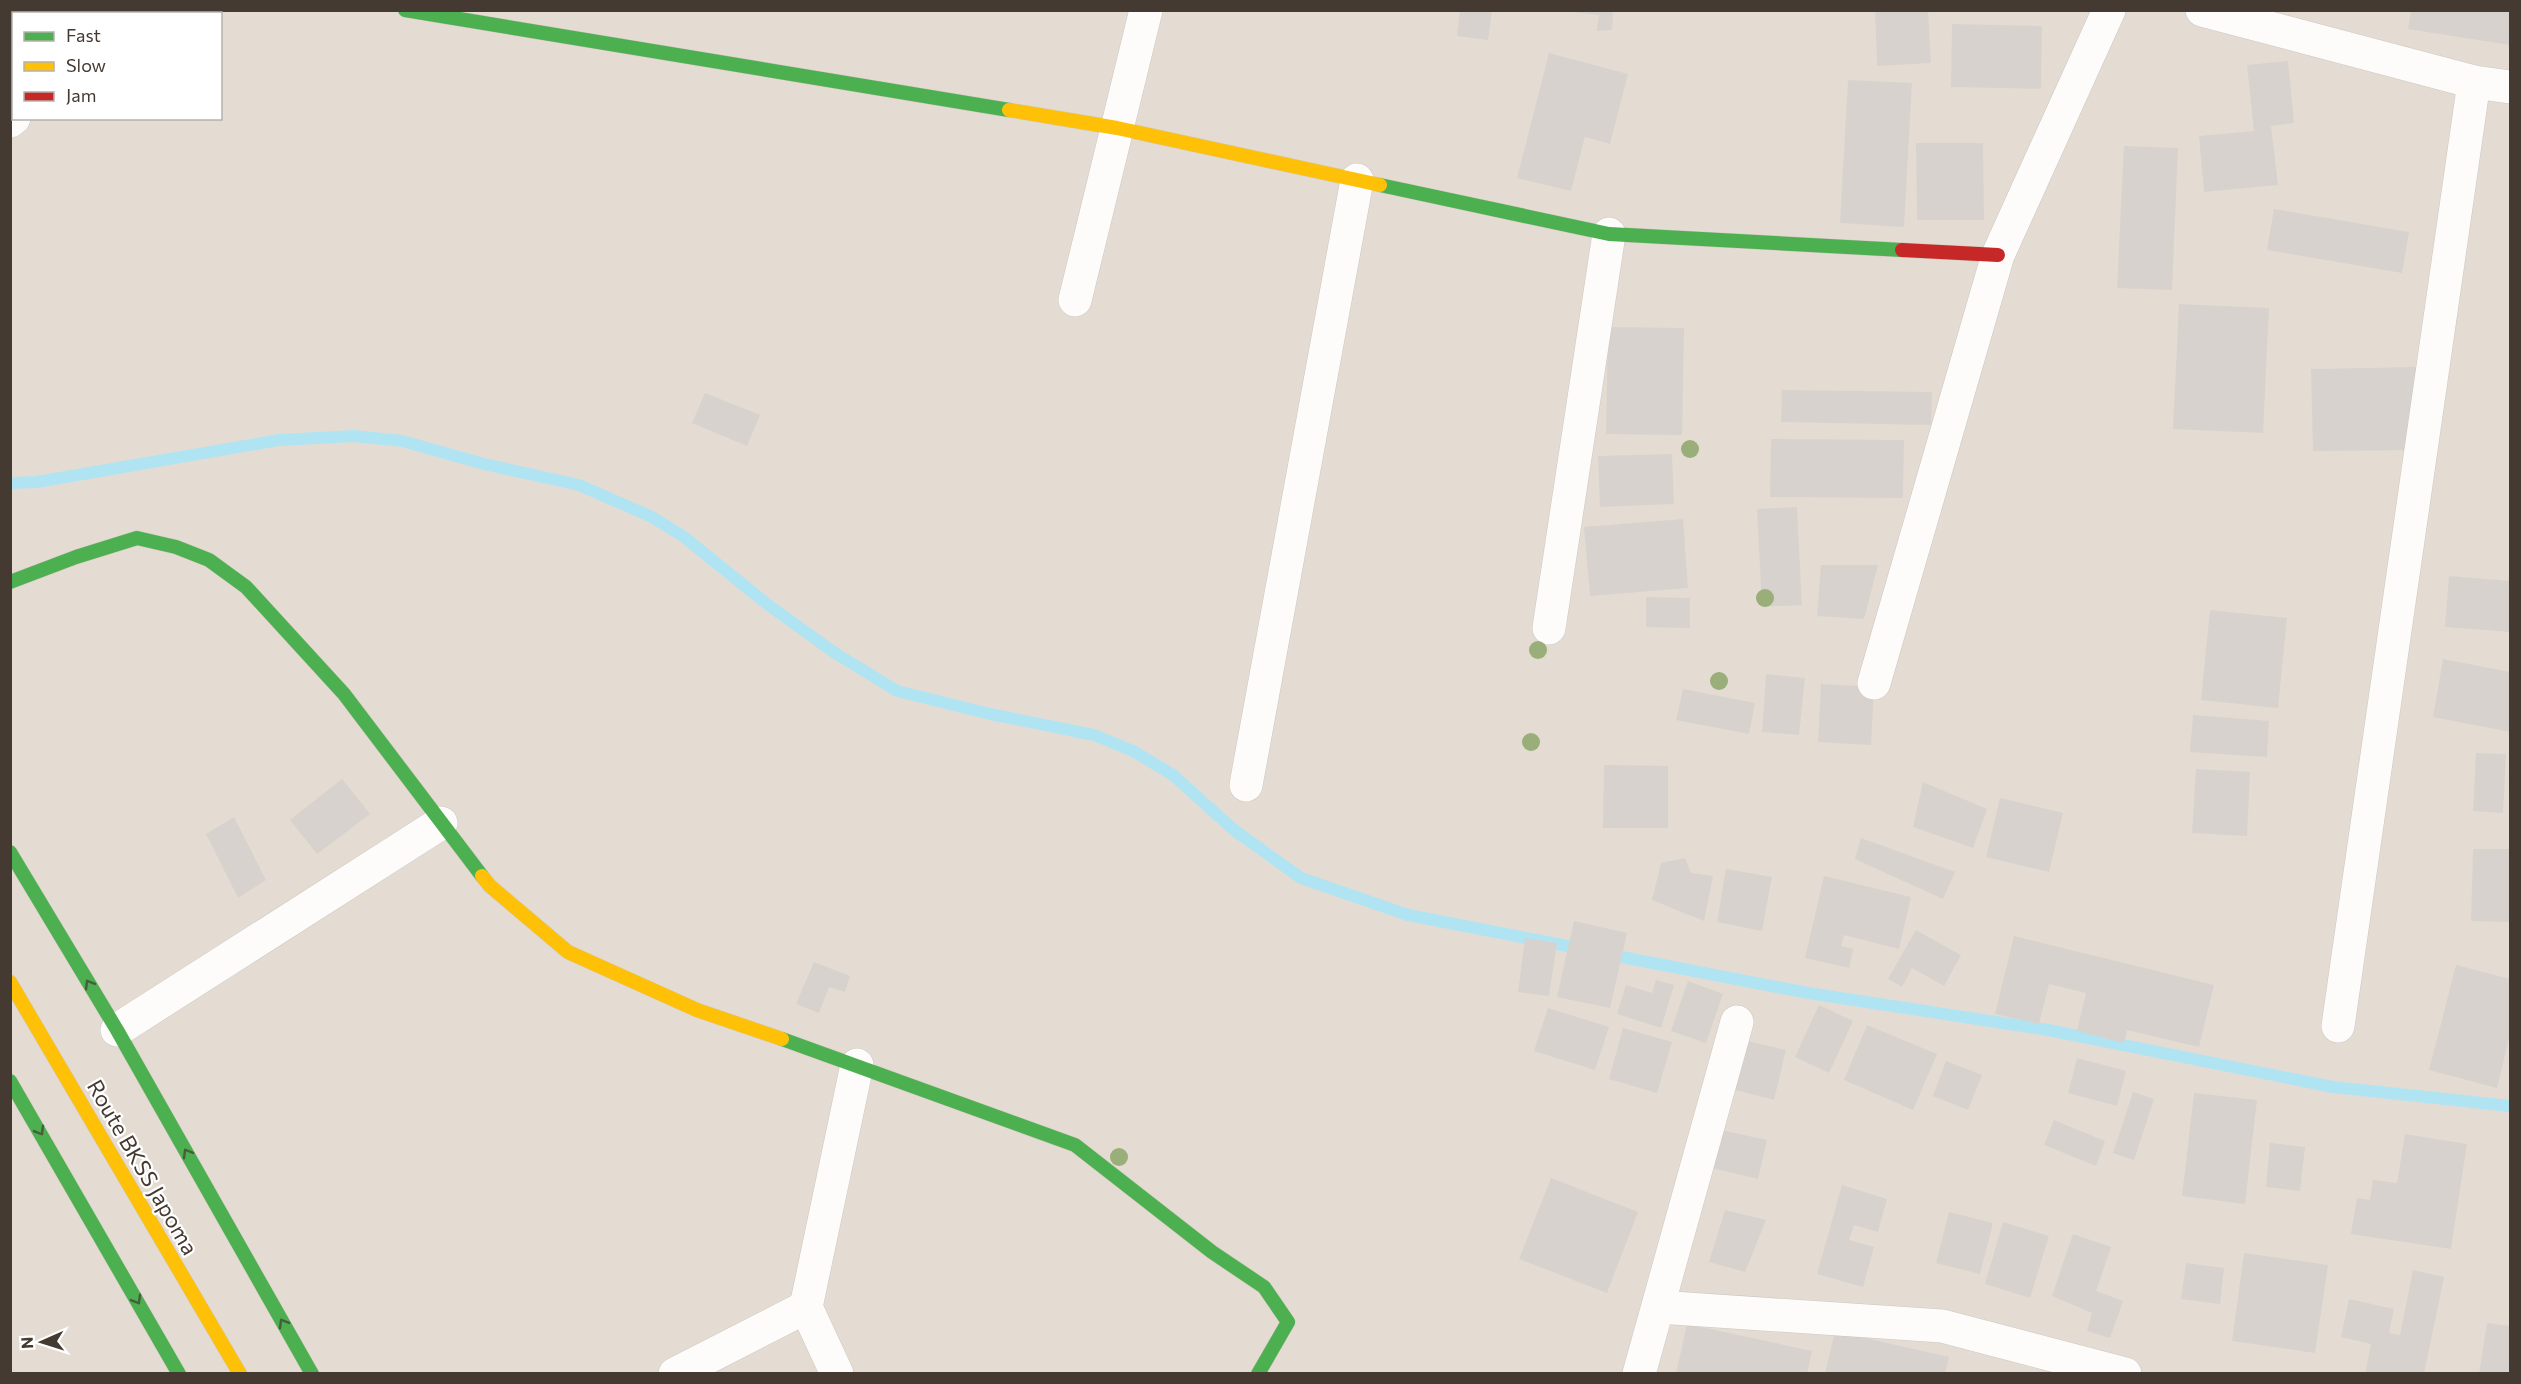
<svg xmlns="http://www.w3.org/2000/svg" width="2521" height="1384" font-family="Commissioner,sans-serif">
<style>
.residential{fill:#e4dcd2;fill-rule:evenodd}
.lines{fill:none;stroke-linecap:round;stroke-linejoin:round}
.stream{stroke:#b1e4f3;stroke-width:12}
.building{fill:#d7d2cd}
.street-casing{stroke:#cbc7c2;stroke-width:34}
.fast-casing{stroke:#d0c8bd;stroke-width:15}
.slow-casing{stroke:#d0c8bd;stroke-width:15}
.jam-casing{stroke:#d0c8bd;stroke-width:15}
.street{stroke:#fdfcfb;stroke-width:33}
.fast{stroke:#4caf50;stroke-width:14}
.slow{stroke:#ffc107;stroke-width:14}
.jam{stroke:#c62828;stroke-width:14}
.tree{fill:#99ae79}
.oneway{stroke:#475d3b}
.labels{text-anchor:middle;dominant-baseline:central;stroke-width:4.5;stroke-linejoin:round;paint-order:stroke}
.street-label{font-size:22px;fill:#453a32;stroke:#fff}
</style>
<rect width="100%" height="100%" fill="#efebe6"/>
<!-- residential -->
<path class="residential" d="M11,11h2499v1362h-2499zM14,14h206v104h-206z"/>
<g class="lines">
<!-- stream -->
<g class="stream">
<path d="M10,483l27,-1 242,-42 75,-4 48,5 82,23 95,21 73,32 32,20 83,67 68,49 62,38 93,23 104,21 39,16 40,24 61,55 67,48 107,37 175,34"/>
<path d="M1606,954l202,39 240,37 285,57 177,19"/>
</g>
</g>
<!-- building -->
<g class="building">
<path d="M1460,10h32l-4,30 -31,-4z"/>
<path d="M1556,10h57l-1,20 -15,1 2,-16z"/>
<path d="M1875,10h53l3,53 -54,3z"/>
<path d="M2411,10h99v35l-102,-16z"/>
<path d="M1952,24l90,2 -1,63 -90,-2z"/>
<path d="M1549,53l79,21 -18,70 -25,-7 -14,54 -54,-13z"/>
<path d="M2288,61l6,62 -23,3 7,59 -74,7 -5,-56 55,-5 -7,-66z"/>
<path d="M1848,80l64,3 -8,144 -64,-4z"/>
<path d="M1916,143h67l1,77h-67z"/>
<path d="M2124,146l54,2 -6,142 -55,-2z"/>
<path d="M2274,209l135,23 -7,41 -135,-23z"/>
<path d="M2179,304l90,4 -6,125 -90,-4z"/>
<path d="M1608,327l76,1 -2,107 -76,-1z"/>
<path d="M2416,367l1,83 -104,1 -2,-82z"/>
<path d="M1782,390l150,2 -1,33 -150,-3z"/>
<path d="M705,393l55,22 -13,31 -55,-23z"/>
<path d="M1771,439l133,1 -1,58 -133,-1z"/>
<path d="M1672,454l2,50 -74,3 -2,-51z"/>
<path d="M1797,507l5,98 -40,2 -5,-98z"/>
<path d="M1683,519l5,69 -98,8 -6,-69z"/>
<path d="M1821,565h57l-14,54 -47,-3z"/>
<path d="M2449,576l61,5v51l-65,-5z"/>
<path d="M1646,597l44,1v30l-44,-1z"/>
<path d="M2210,610l77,8 -9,90 -77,-8z"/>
<path d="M2443,659l67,13v60l-77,-15z"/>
<path d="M1766,674l39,4 -6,57 -37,-3z"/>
<path d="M1821,684l53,3 -3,58 -53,-3z"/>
<path d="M1683,689l72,14 -6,31 -73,-14z"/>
<path d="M2193,715l76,6 -2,36 -77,-5z"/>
<path d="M2476,753l30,1 -3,59 -30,-2z"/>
<path d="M1604,765l64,1v62h-65z"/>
<path d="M2196,769l54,3 -3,64 -55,-3z"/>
<path d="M342,779l28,35 -53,40 -27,-34z"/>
<path d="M1923,782l64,27 -14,39 -60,-21z"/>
<path d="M2000,798l63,15 -14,59 -63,-15z"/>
<path d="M234,817l32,63 -28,18 -32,-64z"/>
<path d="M1861,838l94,34 -12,27 -88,-40z"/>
<path d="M2473,849h37v73l-39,-1z"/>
<path d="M1685,858l6,15 22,3 -9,45 -52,-21 9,-37z"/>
<path d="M1726,869l46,8 -10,54 -45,-9z"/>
<path d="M1824,876l87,21 -12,52 -55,-14 -3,11 12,3 -4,19 -44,-10z"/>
<path d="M1574,921l53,12 -17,75 -53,-11z"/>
<path d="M1916,930l45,25 -17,31 -32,-18 -10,19 -14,-8z"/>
<path d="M2014,936l200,49 -15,62 -72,-17 -3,13 -47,-12 9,-38 -37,-9 -10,40 -44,-10z"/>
<path d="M1525,938l32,5 -8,53 -31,-4z"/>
<path d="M814,962l36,14 -5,16 -16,-5 -10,26 -23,-9z"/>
<path d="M2456,965l54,14v55l-13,54 -68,-18z"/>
<path d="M1656,980l18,5 -13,43 -44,-14 9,-29 26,8z"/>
<path d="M1688,981l35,13 -17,49 -35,-12z"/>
<path d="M1819,1005l34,16 -24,52 -34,-16z"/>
<path d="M1548,1008l61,19 -14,43 -61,-19z"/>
<path d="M1867,1025l70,29 -24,56 -69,-30z"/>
<path d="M1623,1028l49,14 -15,51 -48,-14z"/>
<path d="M1739,1039l47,11 -12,50 -46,-12z"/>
<path d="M2077,1058l49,13 -9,35 -49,-13z"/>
<path d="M1946,1061l36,14 -14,35 -35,-14z"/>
<path d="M2133,1092l21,7 -20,61 -21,-7z"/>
<path d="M2194,1093l63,7 -12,104 -63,-8z"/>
<path d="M2054,1120l51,21 -9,25 -52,-21z"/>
<path d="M1716,1129l51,11 -9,39 -50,-12z"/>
<path d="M2405,1134l62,10 -16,105 -100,-15 6,-36 13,2 3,-20 24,3z"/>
<path d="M2270,1143l35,4 -5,44 -34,-4z"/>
<path d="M1551,1178l87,34 -31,81 -88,-34z"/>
<path d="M1842,1185l45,14 -9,33 -24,-7 -5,15 25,7 -11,40 -46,-13z"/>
<path d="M1725,1210l41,10 -21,52 -36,-10z"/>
<path d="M1949,1212l44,11 -13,51 -44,-11z"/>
<path d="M2003,1222l46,14 -19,62 -45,-14z"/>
<path d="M2073,1234l38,13 -15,44 27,10 -13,37 -23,-7 5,-18 -40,-17z"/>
<path d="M2244,1253l84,12 -13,88 -83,-12z"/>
<path d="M2186,1263l38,5 -4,36 -39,-5z"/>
<path d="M2413,1270l31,7 -20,97h-59l6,-30 -30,-7 8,-38 45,10 -5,24 11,2z"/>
<path d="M2487,1323l23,3v48h-31z"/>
<path d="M1687,1324l125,27 -5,23h-131z"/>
<path d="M1835,1331l114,26 -4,17h-120z"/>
</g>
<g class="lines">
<!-- street casing -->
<g class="street-casing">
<g id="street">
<path d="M2202,10l272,72 36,5"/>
<path d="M95,14l1,-4"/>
<path d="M10,121l4,-3"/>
<path d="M1075,300l71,-290"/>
<path d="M1549,628l60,-394"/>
<path d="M1874,683l124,-428 111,-245"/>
<path d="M1246,785l111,-605"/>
<path d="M2338,1026l136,-944"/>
<path d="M117,1030l324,-207"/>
<path d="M1658,1307l284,19 183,48"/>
<path d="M675,1374l131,-67"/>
<path d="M837,1374l-31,-67 51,-242"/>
<path d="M1639,1374l98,-352"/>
</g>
</g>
<!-- fast casing -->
<g class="fast-casing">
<g id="fast">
<path d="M405,10l604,100"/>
<path d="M1380,185l229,49 293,16"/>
<path d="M10,582l66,-25 61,-19 39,9 33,13 37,27 98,107 138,182"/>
<path d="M10,852l107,178 195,344"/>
<path d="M782,1039l293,106 137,107 52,35 24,35 -30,52"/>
<path d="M10,1081l169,293"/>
</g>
</g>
<!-- slow casing -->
<g class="slow-casing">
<g id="slow">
<path d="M1009,110l108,18 263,57"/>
<path d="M482,876l8,10 78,66 129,58 85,29"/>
<path d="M10,982l230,392"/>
</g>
</g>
<!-- jam casing -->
<g class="jam-casing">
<path id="jam" d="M1902,250l96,5"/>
</g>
<!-- street -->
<use href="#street" class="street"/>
<!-- fast -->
<use href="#fast" class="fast"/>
<!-- slow -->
<use href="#slow" class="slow"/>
<!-- jam -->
<use href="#jam" class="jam"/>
</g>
<!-- trees -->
<g class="tree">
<circle cx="1690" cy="449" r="9"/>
<circle cx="1765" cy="598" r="9"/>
<circle cx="1538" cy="650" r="9"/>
<circle cx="1719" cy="681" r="9"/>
<circle cx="1531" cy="742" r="9"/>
<circle cx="1119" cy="1157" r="9"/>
</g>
<!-- one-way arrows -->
<defs><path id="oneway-chevron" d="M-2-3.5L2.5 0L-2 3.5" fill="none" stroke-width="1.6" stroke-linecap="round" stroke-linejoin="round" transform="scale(1.5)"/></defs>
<g class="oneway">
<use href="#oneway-chevron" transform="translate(89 984) rotate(-121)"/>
<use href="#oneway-chevron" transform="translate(40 1131) rotate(60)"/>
<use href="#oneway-chevron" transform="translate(187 1153) rotate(-120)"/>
<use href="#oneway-chevron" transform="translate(137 1300) rotate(60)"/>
<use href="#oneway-chevron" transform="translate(283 1323) rotate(-120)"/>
</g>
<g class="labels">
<!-- street labels -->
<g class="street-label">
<text transform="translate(143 1167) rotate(60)">Route BKSS Japoma</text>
</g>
</g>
<!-- border -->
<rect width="2521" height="1384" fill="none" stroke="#453a32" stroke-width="24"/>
<!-- legend -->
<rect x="12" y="12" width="210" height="108" fill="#ffffff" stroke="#b5b0ad" stroke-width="1.5"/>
<rect x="24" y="32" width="30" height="9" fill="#4caf50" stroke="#b5b0ad" stroke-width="1.5"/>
<text x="66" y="42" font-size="18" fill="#453a32">Fast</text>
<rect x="24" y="62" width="30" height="9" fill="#ffc107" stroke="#b5b0ad" stroke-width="1.5"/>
<text x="66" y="72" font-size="18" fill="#453a32">Slow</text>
<rect x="24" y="92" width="30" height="9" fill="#c62828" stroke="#b5b0ad" stroke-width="1.5"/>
<text x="66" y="102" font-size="18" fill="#453a32">Jam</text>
<!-- north arrow -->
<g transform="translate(42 1342) rotate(267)" stroke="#ffffff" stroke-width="4.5" paint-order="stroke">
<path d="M0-4.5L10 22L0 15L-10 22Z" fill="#453a32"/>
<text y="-9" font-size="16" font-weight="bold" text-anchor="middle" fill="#453a32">N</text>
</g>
</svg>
